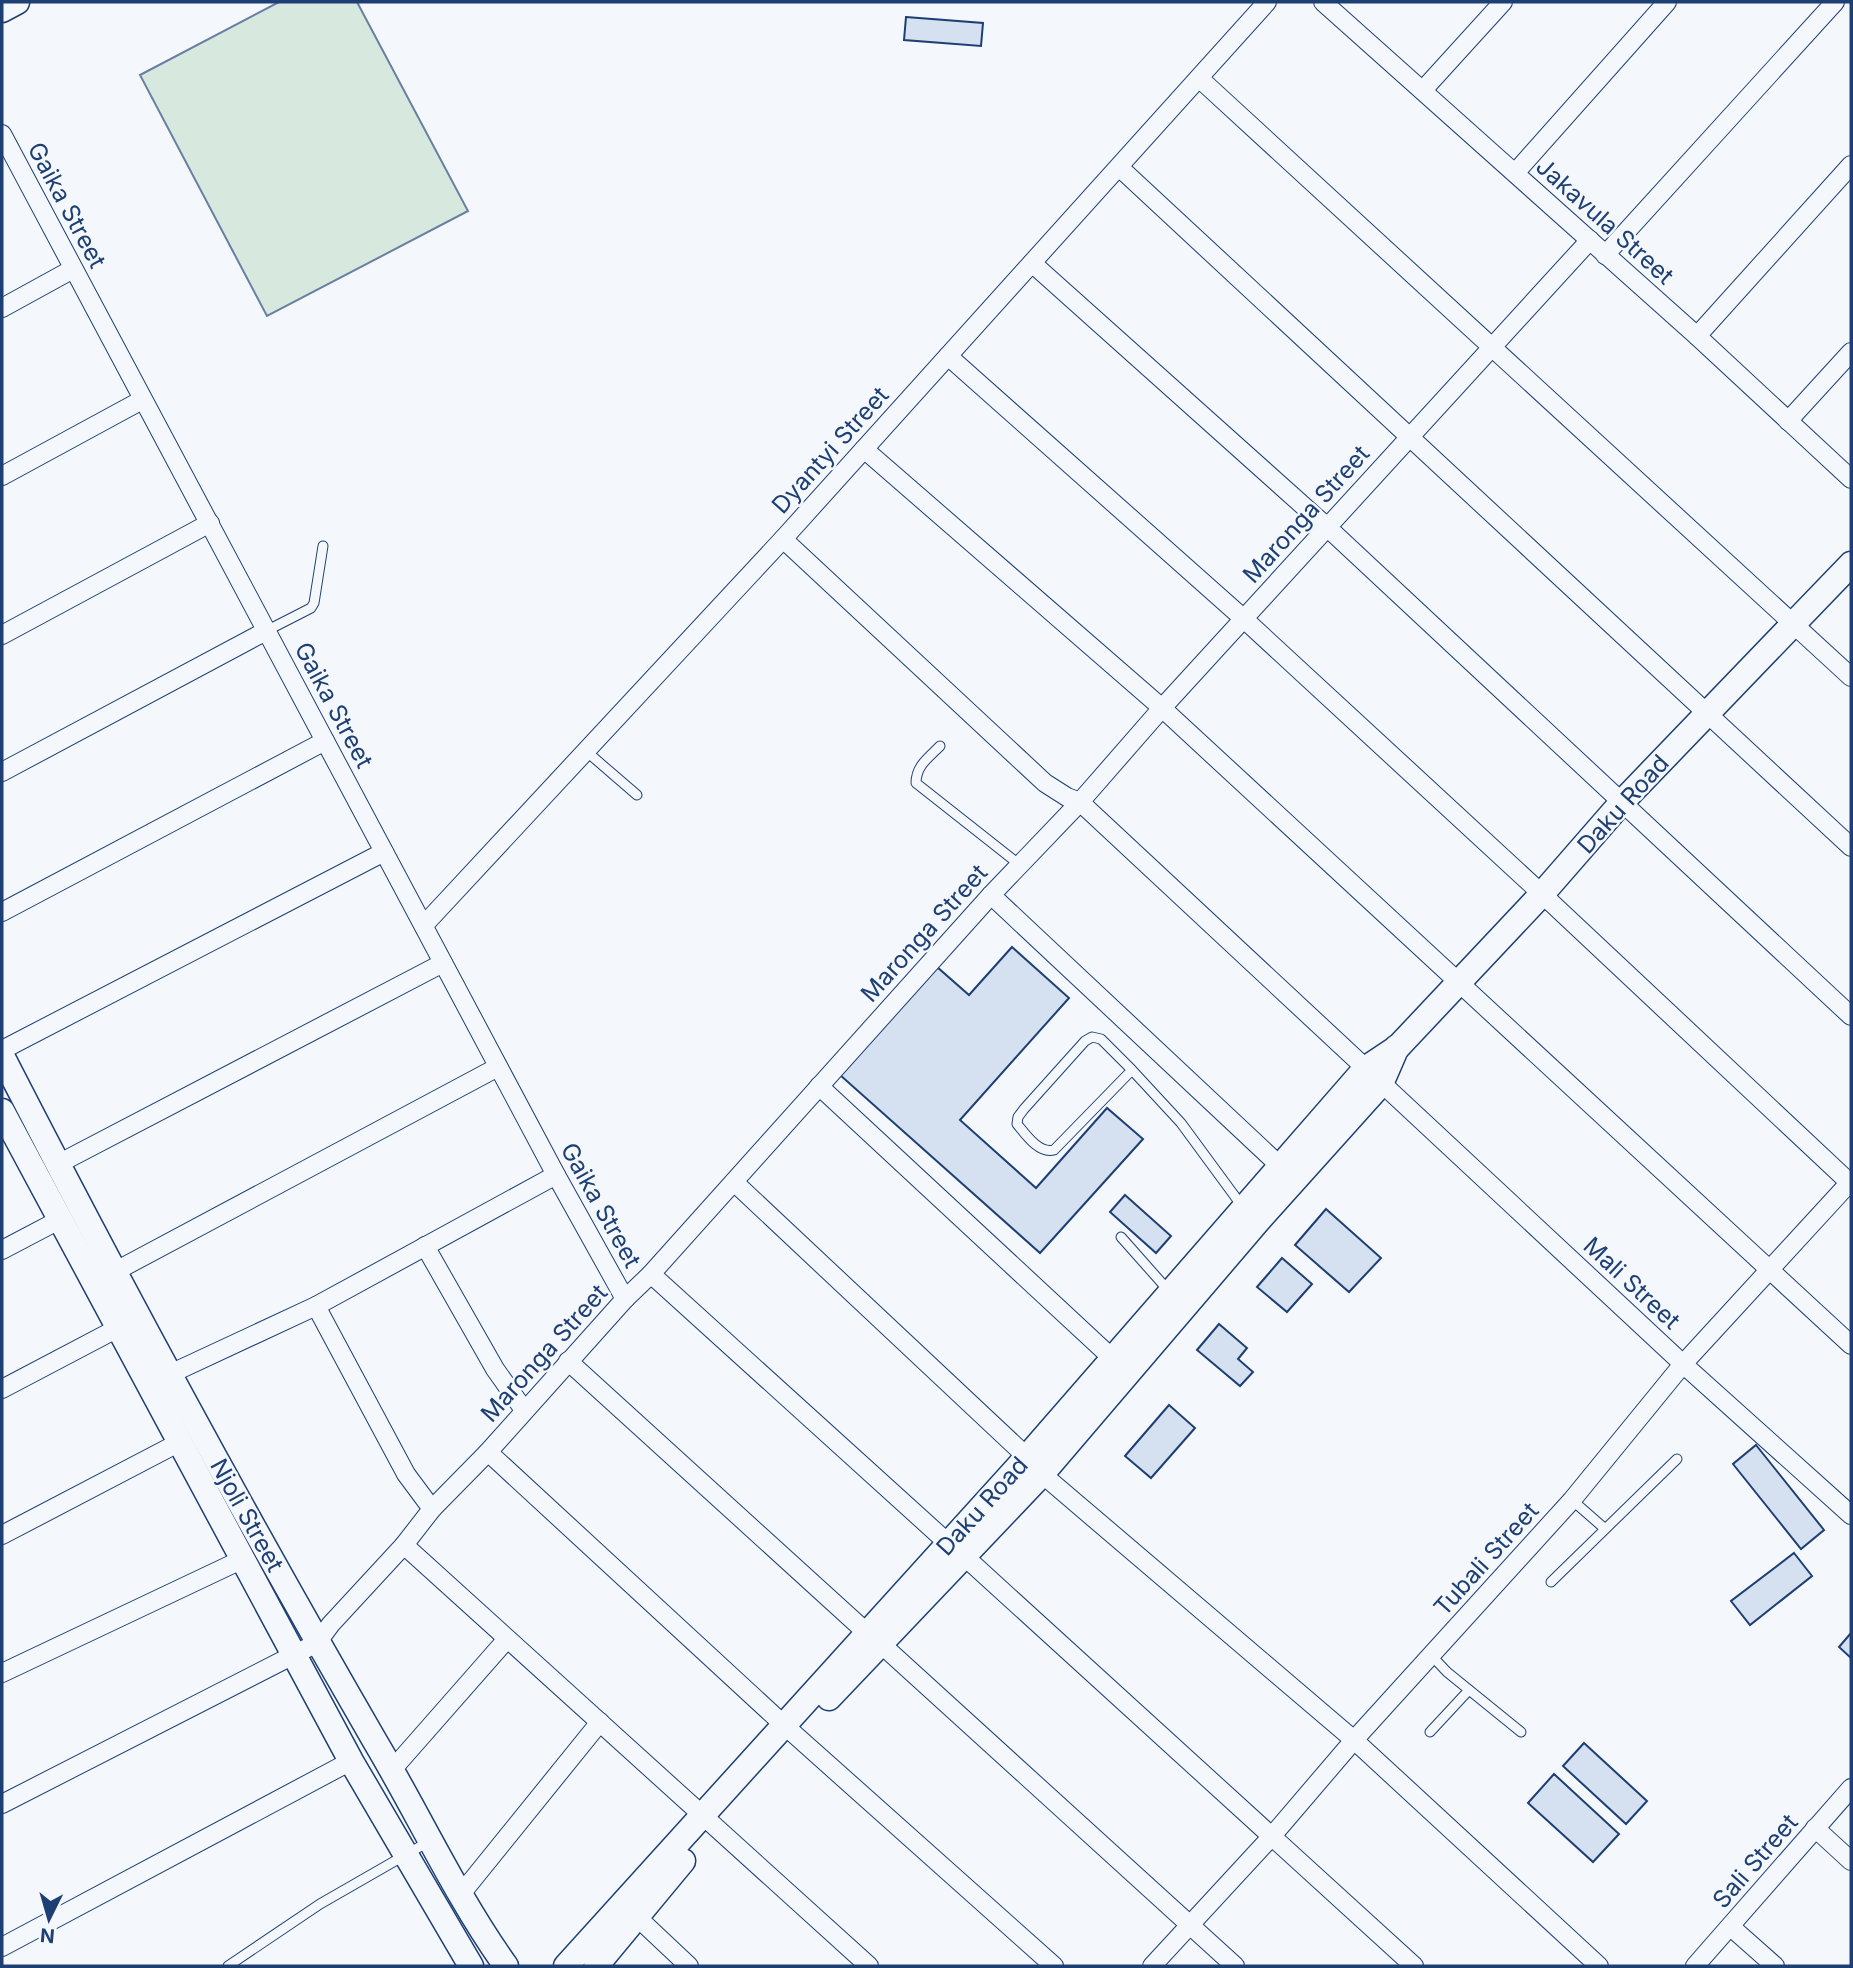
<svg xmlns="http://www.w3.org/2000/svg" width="1853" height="1968" font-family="Inter,sans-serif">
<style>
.green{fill:#d7e8df;stroke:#687fa3;stroke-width:2}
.building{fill:#d5e0f0;stroke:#1d3f73;stroke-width:2}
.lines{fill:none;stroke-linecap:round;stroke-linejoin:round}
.lane-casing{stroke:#1d3f73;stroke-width:11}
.street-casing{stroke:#1d3f73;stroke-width:20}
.secondary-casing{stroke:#1d3f73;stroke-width:27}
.lane{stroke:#f4f7fb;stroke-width:9}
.street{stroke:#f4f7fb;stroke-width:18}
.secondary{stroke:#f4f7fb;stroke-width:24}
.labels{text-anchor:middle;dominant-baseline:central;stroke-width:5;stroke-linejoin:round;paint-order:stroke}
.street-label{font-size:24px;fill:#1d3f73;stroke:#f4f7fb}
</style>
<rect width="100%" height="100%" fill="#f4f7fb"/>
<!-- green -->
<path class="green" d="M279,2h78l111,209 -201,105 -127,-241z"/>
<!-- building -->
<g class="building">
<path d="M906,17l77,6 -2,23 -77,-6z"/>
<path d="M1012,947l57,51 -109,122 76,68 71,-80 36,31 -103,114 -200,-178 97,-108 32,28z"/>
<path d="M1125,1195l46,41 -15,17 -46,-41z"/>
<path d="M1326,1209l55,49 -32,34 -54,-47z"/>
<path d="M1282,1258l30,26 -25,28 -30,-25z"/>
<path d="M1219,1324l28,24 -9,11 15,13 -13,14 -43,-36z"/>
<path d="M1169,1405l26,23 -44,50 -26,-22z"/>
<path d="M1756,1445l68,85 -23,19 -68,-85z"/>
<path d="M1794,1553l18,23 -62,49 -19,-24z"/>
<path d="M1851,1633v25l-12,-11z"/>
<path d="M1584,1743l63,58 -21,23 -63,-58z"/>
<path d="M1554,1774l65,60 -26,28 -65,-59z"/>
</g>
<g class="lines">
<!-- lane casing -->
<g class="lane-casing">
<g id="lane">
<path d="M266,631l45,-23 3,-5 9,-57"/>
<path d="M940,746c-12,12 -24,20 -24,37l104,82"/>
<path d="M586,751l51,44"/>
<path d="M1132,1070l-78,80c-15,4 -28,-15 -37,-26l1,-7 6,-8 61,-68 7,-4 9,2 31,31 49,53 61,83"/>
<path d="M1121,1237l47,53"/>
<path d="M1572,1500l32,28"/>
<path d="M1551,1582l126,-123"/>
<path d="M1431,1655l16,17 74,60"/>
<path d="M1430,1732l39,-42"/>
<path d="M228,1966l92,-62 108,-62"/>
</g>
</g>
<!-- street casing -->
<g class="street-casing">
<g id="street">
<path d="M1323,2l374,334 154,143"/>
<path d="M1199,78l652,599"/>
<path d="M1423,90l80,-88"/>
<path d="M2,134l554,1041 69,124"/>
<path d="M1119,167l732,680"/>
<path d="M1515,173l152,-171"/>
<path d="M1605,255l230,-253"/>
<path d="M1032,263l295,264 524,489"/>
<path d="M2,308l71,-39"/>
<path d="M1697,336l154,-171"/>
<path d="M948,356l296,263 298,275 309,290"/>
<path d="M1788,421l63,-69"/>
<path d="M864,449l298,259 689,637"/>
<path d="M2,476l140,-76"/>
<path d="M783,539l262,244 22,14 13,5 603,562 168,151"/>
<path d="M2,635l208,-112"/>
<path d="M2,772l264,-141"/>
<path d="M991,895l288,270"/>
<path d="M2,912l323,-171"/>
<path d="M424,925l359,-386 484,-537"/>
<path d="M2,1050l382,-198"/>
<path d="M819,1086l293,272"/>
<path d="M58,1164l385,-201"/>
<path d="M734,1182l293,275"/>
<path d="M425,1246l70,123 29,41"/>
<path d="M2,1250l59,-31"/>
<path d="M114,1272l384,-205"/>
<path d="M651,1274l298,270"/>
<path d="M316,1306l90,168 26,35"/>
<path d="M568,1361l298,271"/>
<path d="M170,1374l146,-68 240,-131"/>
<path d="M2,1389l116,-61"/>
<path d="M488,1452l296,273 270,241"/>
<path d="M1042,1474l312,266 245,226"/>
<path d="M2,1535l178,-93"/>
<path d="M404,1545l465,421"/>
<path d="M964,1556l450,410"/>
<path d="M881,1644l354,322"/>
<path d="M2,1673l241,-114"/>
<path d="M391,1771l116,-132"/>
<path d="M2,1804l315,-161 14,-19 73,-79 28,-36 56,-57 137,-153 26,-25 340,-379 89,-93 82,-94 428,-468"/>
<path d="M1815,1828l36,33"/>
<path d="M461,1894l139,-172"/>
<path d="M638,1918l51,48"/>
<path d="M1731,1927l44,39"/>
<path d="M2,1947l349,-186"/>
<path d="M1152,1966l120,-130 82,-96 218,-240 111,-136 168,-183"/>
<path d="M1695,1966l156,-178"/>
</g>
</g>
<!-- secondary casing -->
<g class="secondary-casing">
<g id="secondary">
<path d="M2,10l15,-8"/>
<path d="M2,1056c119,232 243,461 374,687 44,74 80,153 130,223"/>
<path d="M2,1111l349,650 120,205"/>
<path d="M829,1698l213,-224 216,-253 123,-137 16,-37"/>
<path d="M566,1966l461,-509 338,-388 33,-22 144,-153 81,-93 228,-237"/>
<path d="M596,1966l87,-105"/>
</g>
</g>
<!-- lane -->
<use href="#lane" class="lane"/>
<!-- street -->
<use href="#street" class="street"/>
<!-- secondary -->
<use href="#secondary" class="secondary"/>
</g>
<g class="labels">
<!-- street labels -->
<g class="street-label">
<text transform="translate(67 205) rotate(62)">Gaika Street</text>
<text transform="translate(1605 221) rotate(42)">Jakavula Street</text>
<text transform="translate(830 450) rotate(-48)">Dyantyi Street</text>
<text transform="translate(1306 514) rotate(-48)">Maronga Street</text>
<text transform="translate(334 705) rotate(62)">Gaika Street</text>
<text transform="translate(1623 804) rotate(-48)">Daku Road</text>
<text transform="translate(924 933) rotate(-48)">Maronga Street</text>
<text transform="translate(601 1205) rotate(61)">Gaika Street</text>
<text transform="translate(1632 1283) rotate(43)">Mali Street</text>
<text transform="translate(544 1353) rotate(-48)">Maronga Street</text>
<text transform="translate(982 1506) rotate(-48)">Daku Road</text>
<text transform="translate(247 1515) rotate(61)">Njoli Street</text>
<text transform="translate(1486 1559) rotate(-48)">Tubali Street</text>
<text transform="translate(1755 1861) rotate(-49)">Sali Street</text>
</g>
</g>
<!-- border -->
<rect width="1853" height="1968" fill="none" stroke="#1d3f73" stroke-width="7"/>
<!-- north arrow -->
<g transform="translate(49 1919) rotate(185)" stroke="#f4f7fb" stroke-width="5" paint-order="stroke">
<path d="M0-5L12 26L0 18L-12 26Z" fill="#1d3f73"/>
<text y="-10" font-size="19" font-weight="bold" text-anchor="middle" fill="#1d3f73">N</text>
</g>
</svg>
